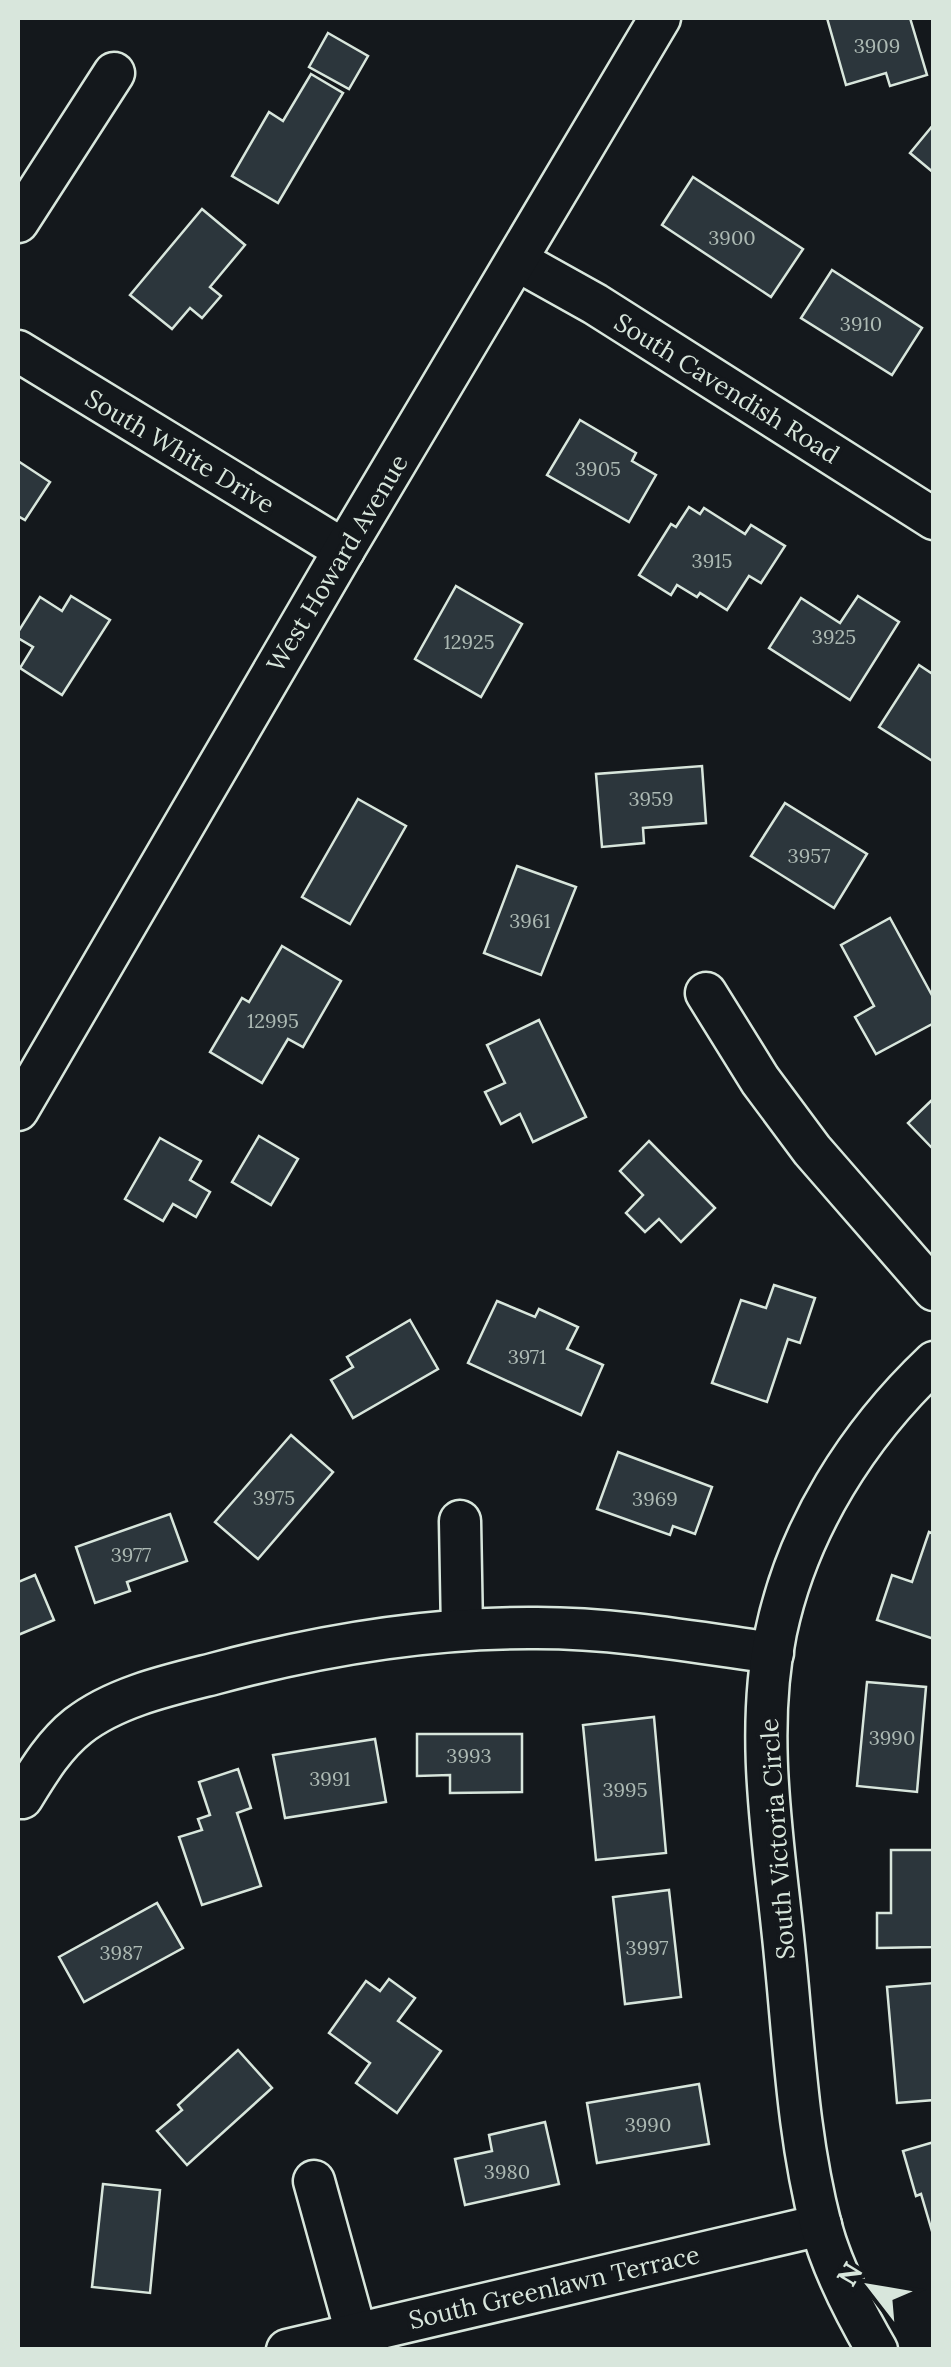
<svg xmlns="http://www.w3.org/2000/svg" width="951" height="2367" font-family="Lora,serif">
<style>
.building{fill:#2c363c;stroke:#d8e6dc;stroke-width:2.5}
.lines{fill:none;stroke-linecap:round;stroke-linejoin:round}
.minor-casing{stroke:#d8e6dc;stroke-width:45}
.minor{stroke:#14181c;stroke-width:40}
.labels{text-anchor:middle;dominant-baseline:central;stroke-width:8;stroke-linejoin:round;paint-order:stroke}
.number-label{font-size:20px;fill:#adbab4}
.street-label{font-size:25px;fill:#d8e6dc;stroke:#14181c}
</style>
<rect width="100%" height="100%" fill="#14181c"/>
<!-- building -->
<g class="building">
<path d="M827,18h83l17,57 -37,11 -4,-13 -40,12z"/>
<path d="M328,33l40,23 -19,33 -40,-22z"/>
<path d="M311,74l32,19 -65,110 -46,-27 37,-64 14,9z"/>
<path d="M934,124v49l-24,-20z"/>
<path d="M693,177l110,72 -32,48 -109,-72z"/>
<path d="M202,209l43,36 -35,42 11,9 -19,22 -12,-10 -18,21 -42,-34z"/>
<path d="M832,270l90,58 -30,47 -91,-57z"/>
<path d="M580,420l56,33 -4,8 24,14 -27,47 -82,-47z"/>
<path d="M18,461l32,21 -25,38 -7,-4z"/>
<path d="M689,507l11,7 4,-6 41,26 6,-9 34,21 -24,37 -12,-7 -22,34 -27,-17 -3,4 -20,-12 -6,10 -32,-20 32,-51 5,3z"/>
<path d="M456,586l66,38 -41,73 -66,-38z"/>
<path d="M71,596l39,24 -48,75 -42,-27 13,-21 -15,-9v-6l22,-35 22,14z"/>
<path d="M858,596l41,26 -49,78 -81,-52 32,-50 39,25z"/>
<path d="M919,665l15,10v87l-55,-35z"/>
<path d="M702,766l4,57 -63,5 1,15 -42,4 -6,-73z"/>
<path d="M358,799l48,27 -56,98 -48,-27z"/>
<path d="M785,803l82,51 -33,54 -83,-52z"/>
<path d="M517,866l59,21 -35,88 -57,-22z"/>
<path d="M890,918l44,81v24l-58,31 -21,-37 19,-11 -33,-61z"/>
<path d="M282,946l59,35 -38,66 -15,-8 -26,44 -52,-31 32,-54 7,4z"/>
<path d="M539,1020l47,97 -53,25 -13,-28 -19,10 -16,-32 20,-9 -18,-38z"/>
<path d="M934,1098v52l-26,-27z"/>
<path d="M259,1136l39,23 -27,46 -39,-23z"/>
<path d="M160,1138l41,23 -11,19 20,12 -14,25 -23,-13 -10,17 -38,-22z"/>
<path d="M649,1141l66,67 -34,34 -22,-23 -14,13 -19,-19 17,-18 -23,-24z"/>
<path d="M774,1285l41,13 -15,45 -12,-4 -21,63 -55,-19 29,-83 25,8z"/>
<path d="M497,1301l38,16 4,-8 39,18 -11,22 36,16 -22,50 -113,-52z"/>
<path d="M410,1320l28,49 -85,49 -22,-38 22,-13 -6,-10z"/>
<path d="M291,1435l42,37 -75,87 -43,-37z"/>
<path d="M618,1452l94,35 -17,47 -22,-8 -3,9 -73,-26z"/>
<path d="M170,1514l17,47 -60,21 3,9 -35,12 -19,-56z"/>
<path d="M929,1532l5,2v105l-57,-19 15,-45 20,7z"/>
<path d="M35,1575l19,45 -36,15v-53z"/>
<path d="M867,1682l59,5 -9,105 -60,-6z"/>
<path d="M654,1717l12,136 -70,7 -13,-135z"/>
<path d="M417,1734h105v58l-72,1v-18l-33,1z"/>
<path d="M375,1739l11,63 -101,16 -12,-63z"/>
<path d="M238,1769l13,39 -14,5 24,73 -59,19 -23,-68 23,-7 -4,-11 12,-4 -11,-33z"/>
<path d="M891,1850h43v97l-57,1v-35h14z"/>
<path d="M669,1890l12,107 -56,7 -12,-107z"/>
<path d="M157,1903l26,45 -99,54 -25,-45z"/>
<path d="M389,1979l26,19 -17,23 43,30 -44,62 -41,-30 14,-20 -41,-30 37,-52 14,10z"/>
<path d="M934,1983v117l-37,3 -10,-116z"/>
<path d="M238,2050l34,38 -85,77 -30,-34 25,-21 -4,-5z"/>
<path d="M699,2084l10,60 -112,19 -10,-60z"/>
<path d="M545,2122l14,62 -94,21 -10,-46 37,-8 -3,-16z"/>
<path d="M934,2142v96l-13,-44 -5,2 -13,-45z"/>
<path d="M103,2184l57,6 -10,103 -58,-6z"/>
</g>
<g class="lines">
<!-- minor casing -->
<g class="minor-casing">
<g id="minor">
<path d="M18,222l96,-149"/>
<path d="M518,261l77,43 339,215"/>
<path d="M18,351l326,199"/>
<path d="M706,993l54,87 52,70 122,140"/>
<path d="M18,1110l326,-560 316,-532"/>
<path d="M460,1521l2,109"/>
<path d="M22,1798c16,-26 32,-53 56,-72 37,-29 91,-41 135,-52 107,-29 213,-47 324,-46 79,0 158,14 236,25"/>
<path d="M314,2181l42,152"/>
<path d="M287,2350l534,-125"/>
<path d="M877,2350c-22,-38 -45,-82 -56,-124 -23,-88 -27,-180 -36,-270 -10,-106 -31,-218 -9,-324 22,-104 82,-198 158,-270"/>
</g>
</g>
<!-- minor -->
<use href="#minor" class="minor"/>
</g>
<g class="labels">
<!-- number labels -->
<g class="number-label">
<text x="877" y="45">3909</text>
<text x="732" y="237">3900</text>
<text x="861" y="323">3910</text>
<text x="598" y="468">3905</text>
<text x="712" y="560">3915</text>
<text x="834" y="636">3925</text>
<text x="469" y="641">12925</text>
<text x="651" y="798">3959</text>
<text x="809" y="855">3957</text>
<text x="530" y="920">3961</text>
<text x="273" y="1020">12995</text>
<text x="527" y="1356">3971</text>
<text x="274" y="1497">3975</text>
<text x="655" y="1498">3969</text>
<text x="131" y="1554">3977</text>
<text x="892" y="1737">3990</text>
<text x="469" y="1755">3993</text>
<text x="330" y="1778">3991</text>
<text x="625" y="1789">3995</text>
<text x="647" y="1947">3997</text>
<text x="121" y="1952">3987</text>
<text x="648" y="2124">3990</text>
<text x="507" y="2171">3980</text>
</g>
<!-- street labels -->
<g class="street-label">
<text transform="translate(727 388) rotate(32)">South Cavendish Road</text>
<text transform="translate(180 451) rotate(31)">South White Drive</text>
<text transform="translate(337 563) rotate(-59)">West Howard Avenue</text>
<text transform="translate(777 1839) rotate(-94)">South Victoria Circle</text>
<text transform="translate(554 2287) rotate(-13)">South Greenlawn Terrace</text>
</g>
</g>
<!-- border -->
<rect width="951" height="2367" fill="none" stroke="#d8e6dc" stroke-width="40"/>
<!-- north arrow -->
<g transform="translate(871 2287) rotate(301)" stroke="#14181c" stroke-width="8" paint-order="stroke">
<path d="M0-8L18 38L0 25L-18 38Z" fill="#d8e6dc"/>
<text y="-15" font-size="28" font-weight="bold" text-anchor="middle" fill="#d8e6dc">N</text>
</g>
</svg>
